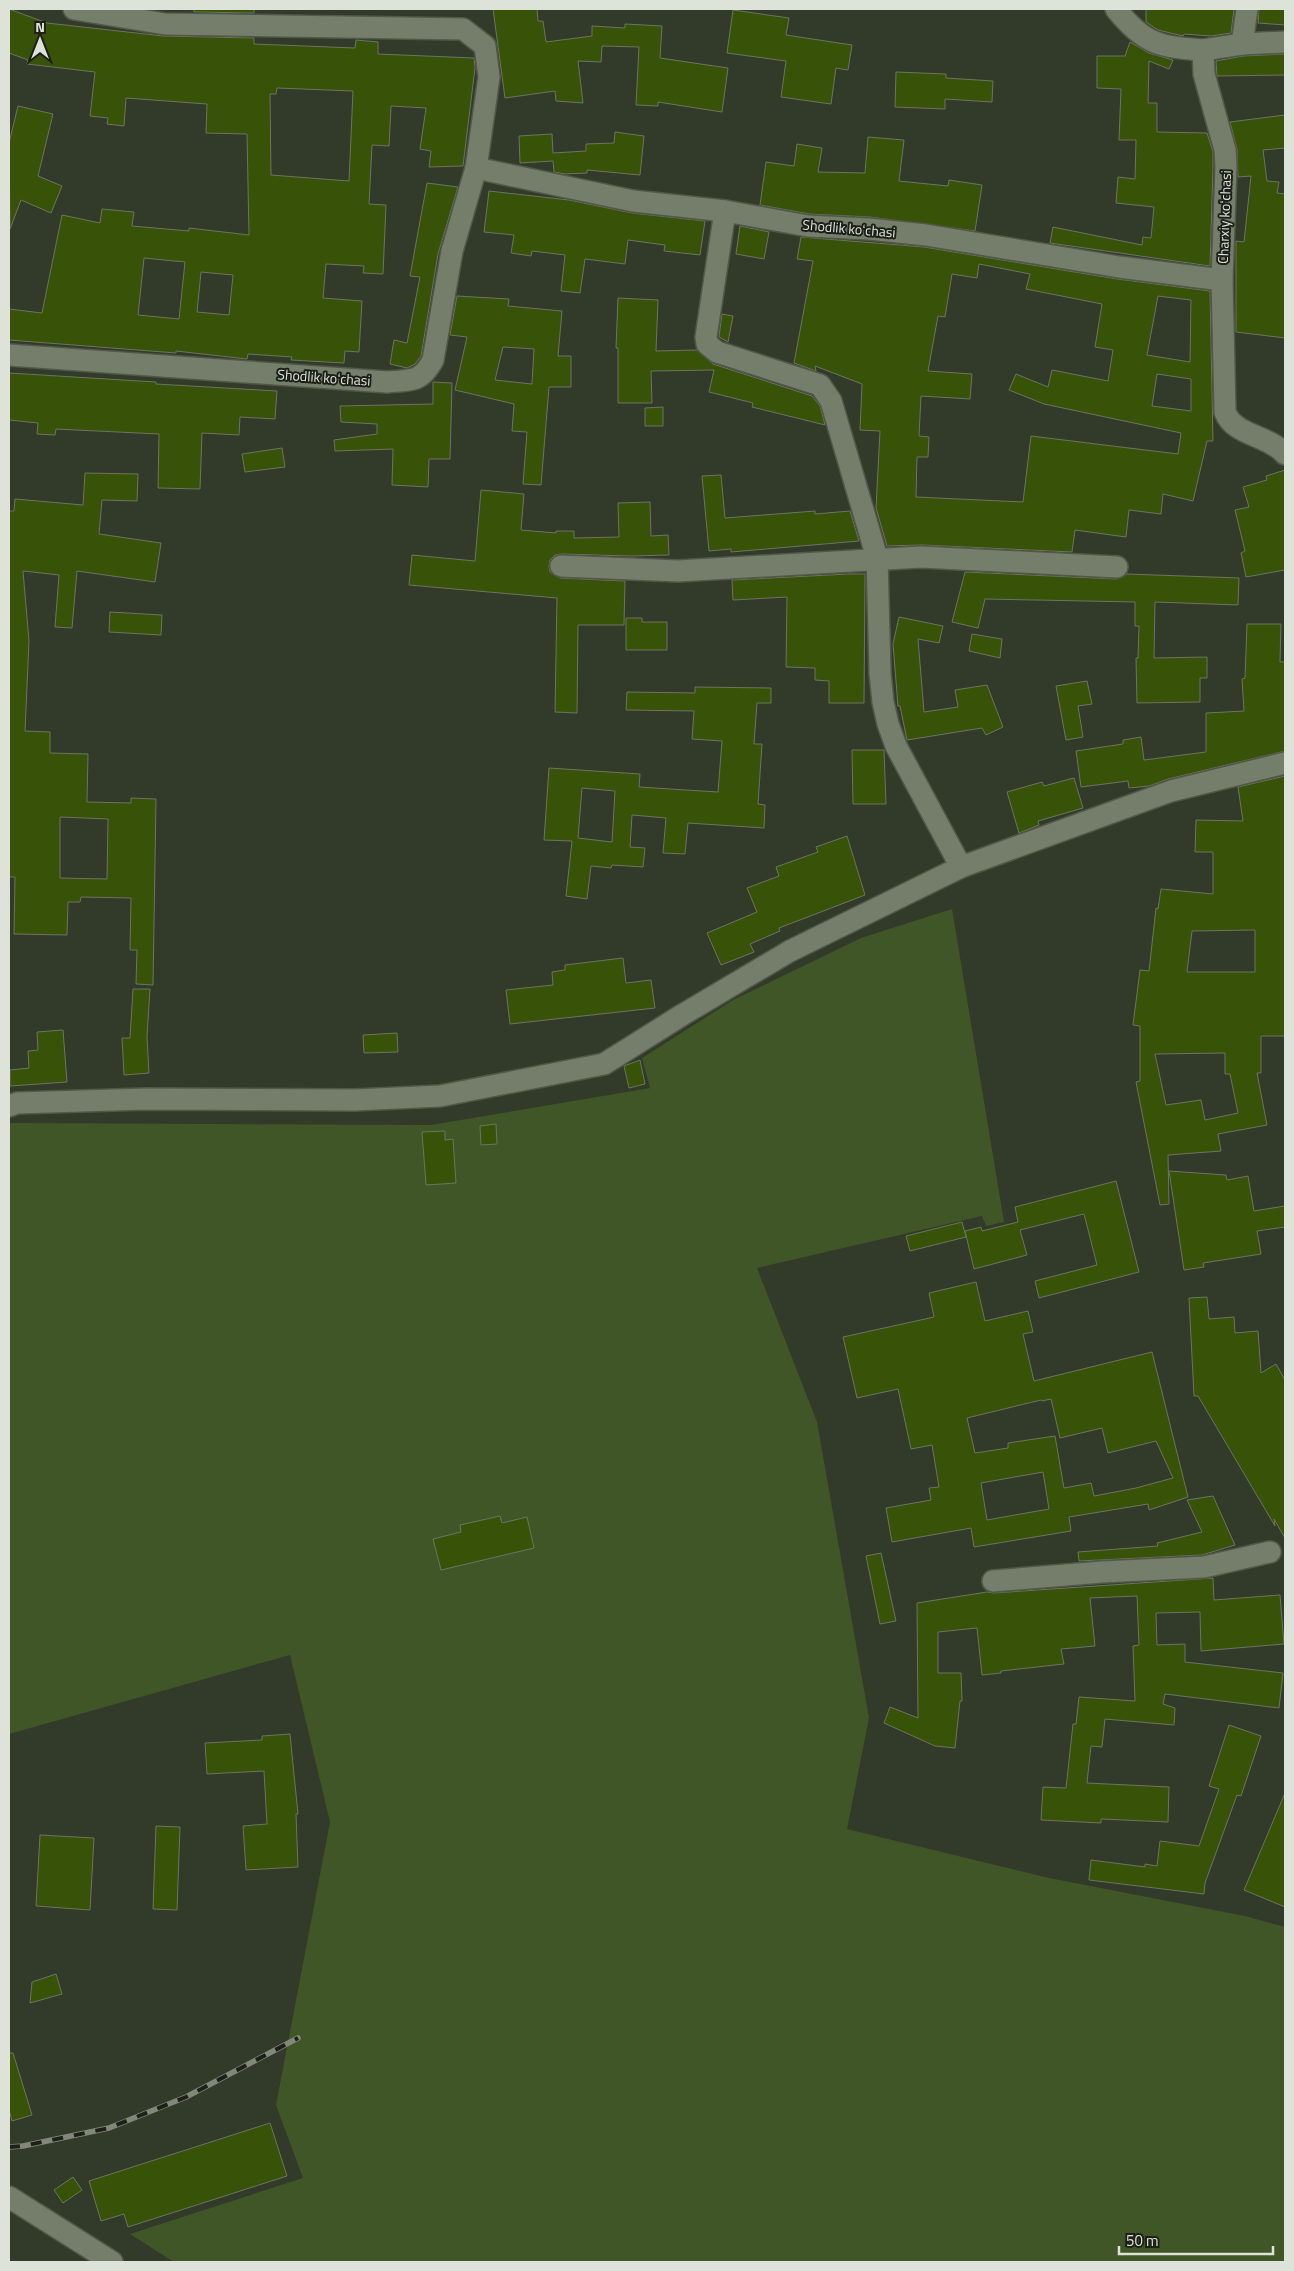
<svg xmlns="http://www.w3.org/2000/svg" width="1294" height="2271" font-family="'Titillium Web',sans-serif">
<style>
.green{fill:#415626}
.building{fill:#385308;stroke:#6b7561;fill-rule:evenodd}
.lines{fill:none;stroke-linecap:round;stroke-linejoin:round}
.minor-casing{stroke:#515749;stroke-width:24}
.minor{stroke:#747e6a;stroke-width:21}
.rail-casing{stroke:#81887a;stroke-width:5.5}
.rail{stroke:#1c2018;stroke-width:4;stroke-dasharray:11;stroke-linecap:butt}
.labels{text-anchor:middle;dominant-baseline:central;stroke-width:4;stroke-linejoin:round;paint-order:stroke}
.street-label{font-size:14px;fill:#dde3d8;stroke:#1c2018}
</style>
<rect width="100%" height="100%" fill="#323a29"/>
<!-- green -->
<path class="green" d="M952,909l52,313 -18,4 -4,-10 -225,52 60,154 52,296 -22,111 202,49 196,38 40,11v335h-1111l-44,-28 173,-56 -27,-73 54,-283 -40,-167 -281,79v-611l422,2 219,-37 -8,-30 91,-58 128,-62z"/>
<!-- building -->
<g class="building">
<path d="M9,9l38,14 116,13 91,2v6l101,4 1,-8 22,2v12l96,4 1,10 -12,98 -34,1 2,-16 -11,-2 6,-41 -35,-2 -2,40 -17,-1 -3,59 17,1 -3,69 -20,-1 1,-7 -38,-2 -3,34 39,3 -3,51 -14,-1 -1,12 -53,-3 1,-3 -44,-3 -1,5 -71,-8v2l-167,-13v-31l33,4 20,-98 38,8 2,-14 32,3 -2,14 57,5v-3l60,7 -2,-101 -41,-1 1,-29 -81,-6 -2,28 -17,-2 1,-6 -18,-2 5,-44 -68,-8 1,-4 -19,-7zM277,88l76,3 -4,90 -78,-6 -1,-81h6zM144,258l41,4 -6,57 -41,-4zM201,272l32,3 -4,40 -32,-3z"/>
<path d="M194,9h60v4l-60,-1z"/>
<path d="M493,9h44l1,12h5l3,21 46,-6v-10l33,2v-4l37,2 -2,32 68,10 -6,44 -64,-10v4l-22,-1 3,-58 -37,-1 -1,16 -23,-1 5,42 -27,-2 -1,-10 -50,7z"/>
<path d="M1146,9h88l-3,24 -20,3 -27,-2 -1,2 -25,-6 -12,-8z"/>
<path d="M1259,9h26v16l-27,-2z"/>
<path d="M733,10l56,8 -3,17 66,10 -4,25 -12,-2 -5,36 -50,-7 5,-36 -59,-8z"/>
<path d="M1130,42l19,11 24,7 -4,9 -20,-8 -1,42h9v29l50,1 6,19v14l-3,100 -160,-23 3,-16 89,18 1,-8 8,1 3,-31 -38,-4 2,-26 17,2 1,-39h-17l2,-51 -24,-1v-32h28z"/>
<path d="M1285,54v21l-68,1 -1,-15 27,-5z"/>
<path d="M896,72l50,2v4l47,3 -1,21 -47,-3v10l-50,-2z"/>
<path d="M18,106l35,8 -15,62 24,10 -11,27 -30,-13 -11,29 -1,-86z"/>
<path d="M1285,115v33l-22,2 4,31 12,1 -2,11 8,1v144l-49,-6v-91l8,1 7,-66 -13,1 -1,-28 -7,-27z"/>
<path d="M615,132l29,4 -4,39 -53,-5v3l-22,1 -11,-2 -1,-11 -33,2 -1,-27 33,-2 1,19 33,-2v-7l28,-1z"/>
<path d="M868,137l36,3 -5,41 49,5 1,-6 33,5 -7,46 -105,-14 -61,-3 -49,-9 6,-43 28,4 3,-22 25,4 -4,24 47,1z"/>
<path d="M427,183l31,4 -20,67 -17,102 -6,8 -8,4 -17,-4 4,-24 13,3 13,-66 -10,-1z"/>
<path d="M489,191l80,9 63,13 73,8 -5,34 -36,-4 1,-6 -37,-5 -3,24 -40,-5 -5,34 -19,-2 4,-36 -33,-4 -1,5 -20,-3 3,-18 -30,-3z"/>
<path d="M740,226l29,6 -5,27 -28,-5z"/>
<path d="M801,237l123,10 193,32 93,12 3,150h-6l-14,60 -30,-7 -2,20 -32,-4 -3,27 -51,-7 -3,22 -150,-7 -35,1 -11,-38 4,-77 -20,-1 2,-46 -47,-18 1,5 -22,-8 19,-102 -16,-2zM979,264l51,10 -4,15 76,15 -7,43 18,3 -5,31 -56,-11 -4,17 -32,-13 -7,16 35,14 137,29 -3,21 -147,-18 -8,66 -107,-5 1,-40h11l1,-20 -10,-1 2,-40 49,3 2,-25 -44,-3 10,-55 7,1 7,-43 25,4zM1158,296l33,4 -1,62 -43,-7zM1157,374l34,5v32l-39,-5z"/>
<path d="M457,296l52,3 -1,7 54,5 -4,45h13v31h-22l-8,98 -18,-1 4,-52 -15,-1 2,-27 -59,-14 12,-53 -17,-2zM503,347l31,2 -2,35 -37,-4z"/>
<path d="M618,298l40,2 -2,51 41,-1 16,14 99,32 8,10 5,19 -73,-18 1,-4 -44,-11 5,-22 -63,1 1,32h-34v-55h-2z"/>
<path d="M722,314l11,2 -5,26 -9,-5z"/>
<path d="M9,373l147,9v2l121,7 -2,28 -35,-2 -1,18 -37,-2 -2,56 -42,-1 1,-54 -103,-5 -1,6 -18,-1 1,-11 -29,-3z"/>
<path d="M433,382l19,1 -2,76h-21l-1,28 -36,-2 1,-36 -58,2 -1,-11 43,-6v-10l-36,-2 -1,-16 93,-2z"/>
<path d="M663,407v19h-18v-18z"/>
<path d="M282,448l3,19 -40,5 -3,-18z"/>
<path d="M1285,470v100l-39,7 -5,-24 4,-2 -10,-41 14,-3 -6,-20 24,-7 -1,-4z"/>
<path d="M85,473l53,1 -1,27 -35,-1 -3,34 62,9 -6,39 -78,-11 -5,57 -17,-1 4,-52 -36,-4 6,70 -4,90 25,1v21l38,1 -1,48 44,1v-5l25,1 -3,186 -17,-1 1,-34h-7l1,-52 -50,-1 -1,5h-12l-1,33 -53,-1 1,-57h-6v-366h5l1,-12 68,6zM60,817l48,2 -1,60 -47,-1z"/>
<path d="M721,475l4,43 90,-7v3l35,-3 9,30 -128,11v-3l-22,2 -7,-75z"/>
<path d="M481,490l43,4 -3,36 35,3v-2h18v7l45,-1 -1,-34 32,-1 1,34 17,-1 1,20 -39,1 -68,-2 -7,1 -5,5 -1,6 1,6 10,6 65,3 -1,44h-46l-1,88 -22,-1 2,-114 -148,-13 3,-30 63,6z"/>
<path d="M965,572l151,7 11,-5 112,4 -1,27 -83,-3 -1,56 53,-1v21h-7v24l-63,1 -1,-45h2l1,-32h-4v-24l-150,-3 -7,29 -26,-6z"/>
<path d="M849,574h16l-1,129h-35v-22l-14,-1v-12l-29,-1 1,-70 -54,3 -1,-20z"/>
<path d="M110,612l52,3 -1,20 -52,-3z"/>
<path d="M899,617l44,9 -4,17 -21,-4 6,73 34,-5 -3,-17 32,-5 16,42 -17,8 -4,-7 -75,12 -7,-34h-2l-5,-62z"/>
<path d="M626,618h16v4h25v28h-41z"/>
<path d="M1247,624h34l-1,38h5v89l-117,28 -19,7 -20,2 -1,-7 -47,6 -5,-36 47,-7v-4l18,-3 3,23 62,-8v-39l38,-2 -2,-32 3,-1z"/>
<path d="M972,634l30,5 -2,19 -31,-7z"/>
<path d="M1087,681l5,23 -14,2 5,31 -17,3 -10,-54z"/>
<path d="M695,687l76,1v15h-14l-3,41h8l-4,60 7,1 -1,23 -76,-5 -3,31 -22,-1 3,-35 -34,-3 -2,32 15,1 -2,19 -31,-2 -1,3 -20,-2 -4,33 -21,-3 6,-55 -28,-1 5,-72 91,6 -1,13 79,5 4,-51 -30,-2 2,-28 -68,-1 1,-18 68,1zM582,788l33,3 -3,51 -34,-4z"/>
<path d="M852,750h32l2,54h-33z"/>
<path d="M1285,776v260h-24v37h-4l10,52 -49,9 3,17 -53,4 1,49 -9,1 -24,-123 4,-1v-55l-7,-1 7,-55 9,1 7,-63 2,1 3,-20 52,5v-42h-18l1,-32 47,1 -5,-34zM1255,930v42h-68l5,-41zM1225,1053v21h5l8,39 -33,7 -4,-20 -35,5 -11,-51z"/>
<path d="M1074,778l9,30 -45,13 1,4 -20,8 -12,-41 35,-10 2,4z"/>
<path d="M847,836l18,59 -86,33 1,3 -30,13 4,8 -33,13 -14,-32 50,-21 -10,-24 32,-12 -3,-9 42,-15 -2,-5z"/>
<path d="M623,958l3,25 25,-3 4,28 -145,16 -4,-34 47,-5 -1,-13 13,-2v-5z"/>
<path d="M133,989h17l-3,48 2,36 -25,2 -2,-37h8z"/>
<path d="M63,1030l4,52 -57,4v-16l19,-2 -1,-17 10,-1 -1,-18z"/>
<path d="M397,1033l1,19 -34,1 -1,-18z"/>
<path d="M640,1060l5,24 -16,4 -5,-22z"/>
<path d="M496,1124l1,20 -16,1 -1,-19z"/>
<path d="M445,1131v9l8,-1 3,44 -30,2 -4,-53z"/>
<path d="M1169,1171l57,4 1,5 21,-4 6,35 31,-5v21l-28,4 4,23 -58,9 1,4 -20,3z"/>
<path d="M1116,1181l23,91 -100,26 -4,-17 62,-16 -13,-51 -64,16 7,25 -53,14 -9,-38 16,-4 1,4 36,-9 -3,-15z"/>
<path d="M962,1222l4,15 -56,14 -4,-15z"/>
<path d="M976,1282l9,39 43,-10 5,21 -10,2 11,47 118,-29 36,145 -39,13 -1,-6 -79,13 2,14 -97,16 -3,-19 -79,14 -6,-34 45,-8 -2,-12 10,-1 -7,-42 -21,4 -13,-60 -41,9 -14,-61 91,-20 -5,-24zM1051,1399l9,39 42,-10 6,25 48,-12 17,37 -37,10 -42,8 -3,-13 -27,5 -9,-52 -47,7v5l-33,5 -8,-35 74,-18 1,1zM1043,1472l6,37 -62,11 -6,-37z"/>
<path d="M1207,1297l2,22 25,-2 1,16 23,-2 3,42 15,-9 9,16v158l-11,-19 1,7 -77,-130h-4l-5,-98z"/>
<path d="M1213,1496l22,49 -33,10 -123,6 -1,-9 80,-6 -1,-3 45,-11 -15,-32z"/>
<path d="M500,1516l2,7 25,-6 7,31 -93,22 -8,-31 28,-7 -1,-7z"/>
<path d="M881,1553l15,68 -16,3 -14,-68z"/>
<path d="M1213,1578l1,22 66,-5 4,49 -83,7 -1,-39 -44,1 1,32 28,-1v18l98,11 -4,35 -114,-14 -2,10 12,4 -1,17 -69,-6 -3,28 -11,-1 -4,37 82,4 -1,35 -67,-3v4l-60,-3 2,-33 23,1 7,-64h3l3,-27 56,4 -2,-55 6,-1 -2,-49 -47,2 5,48 -34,3 3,15 -63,7v2l-19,2 -5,-47 -39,4v41h23l1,28h-2l-5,47 -20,-2 -51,-23 6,-16 28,11 -1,-115 70,-11 7,1z"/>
<path d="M1229,1725l32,11 -20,60 -4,-1 -32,88 -1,11 -115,-14 2,-20 54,7v-3l12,2 3,-25 39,5 20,-57 -10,-3z"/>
<path d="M290,1734l8,80h-2l2,53 -52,3 -3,-44 24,-2 -3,-53 -57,3 -2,-31 57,-3v-4z"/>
<path d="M1285,1793v114l-41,-17z"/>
<path d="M156,1826l24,1 -3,83 -24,-1z"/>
<path d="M40,1835l54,3 -4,72 -54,-4z"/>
<path d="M56,1974l6,20 -32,9 2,-21z"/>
<path d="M9,2053h4l19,62 -20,6 -3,-11z"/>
<path d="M270,2123l17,53 -159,51 -4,-13 -23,7 -12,-40z"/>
<path d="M73,2177l9,13 -19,13 -9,-13z"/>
</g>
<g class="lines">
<!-- minor casing -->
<g class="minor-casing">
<g id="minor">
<path d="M1116,9c28,35 43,38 87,41l1,24 21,76 1,16 -4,114 3,132c9,24 44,23 60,42"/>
<path d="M1242,44l43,-2"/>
<path d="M1203,50l39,-6 5,-35"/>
<path d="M476,168l157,33 92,10 83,15 61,3 57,6 193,32 103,13"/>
<path d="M725,211l-19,126 1,7 10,8 103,33 11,16 46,157 3,115 3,29 5,22 8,22 65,121"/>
<path d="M9,355l378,27c23,-2 34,1 46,-22l19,-109 24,-83 13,-91 -4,-31 -22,-17 -298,-5 -91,-15"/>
<path d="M561,566l117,5 243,-14 196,10"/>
<path d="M9,1106l8,-3 129,-4 209,1 85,-4 164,-32 78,-49 108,-64 171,-84 210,-76 114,-28"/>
<path d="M993,1581l109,-9 102,-5 66,-15"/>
<path d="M9,2197l103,65"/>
</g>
</g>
<!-- minor -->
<use href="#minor" class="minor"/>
<!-- rail casing -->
<g class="rail-casing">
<path id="rail" d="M9,2147l14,-1 86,-18 77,-31 112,-59"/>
</g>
<!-- rail -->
<use href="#rail" class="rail"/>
</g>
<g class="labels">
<!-- street labels -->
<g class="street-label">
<text transform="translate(1224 217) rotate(-88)">Charxiy koʻchasi</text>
<text transform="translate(849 228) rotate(5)">Shodlik koʻchasi</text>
<text transform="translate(324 377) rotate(4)">Shodlik koʻchasi</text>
</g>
</g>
<!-- border -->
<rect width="1294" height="2271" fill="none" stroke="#dde3d8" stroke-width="20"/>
<!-- north arrow -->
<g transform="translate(40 40)" stroke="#1c2018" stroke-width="4" paint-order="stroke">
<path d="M0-4L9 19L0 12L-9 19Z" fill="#dde3d8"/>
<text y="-8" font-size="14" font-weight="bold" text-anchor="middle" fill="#dde3d8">N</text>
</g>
<!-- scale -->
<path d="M1119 2246v8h154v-8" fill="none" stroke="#dde3d8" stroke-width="2.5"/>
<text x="1126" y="2246" font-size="15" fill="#dde3d8" stroke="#1c2018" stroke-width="4" paint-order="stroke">50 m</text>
</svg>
